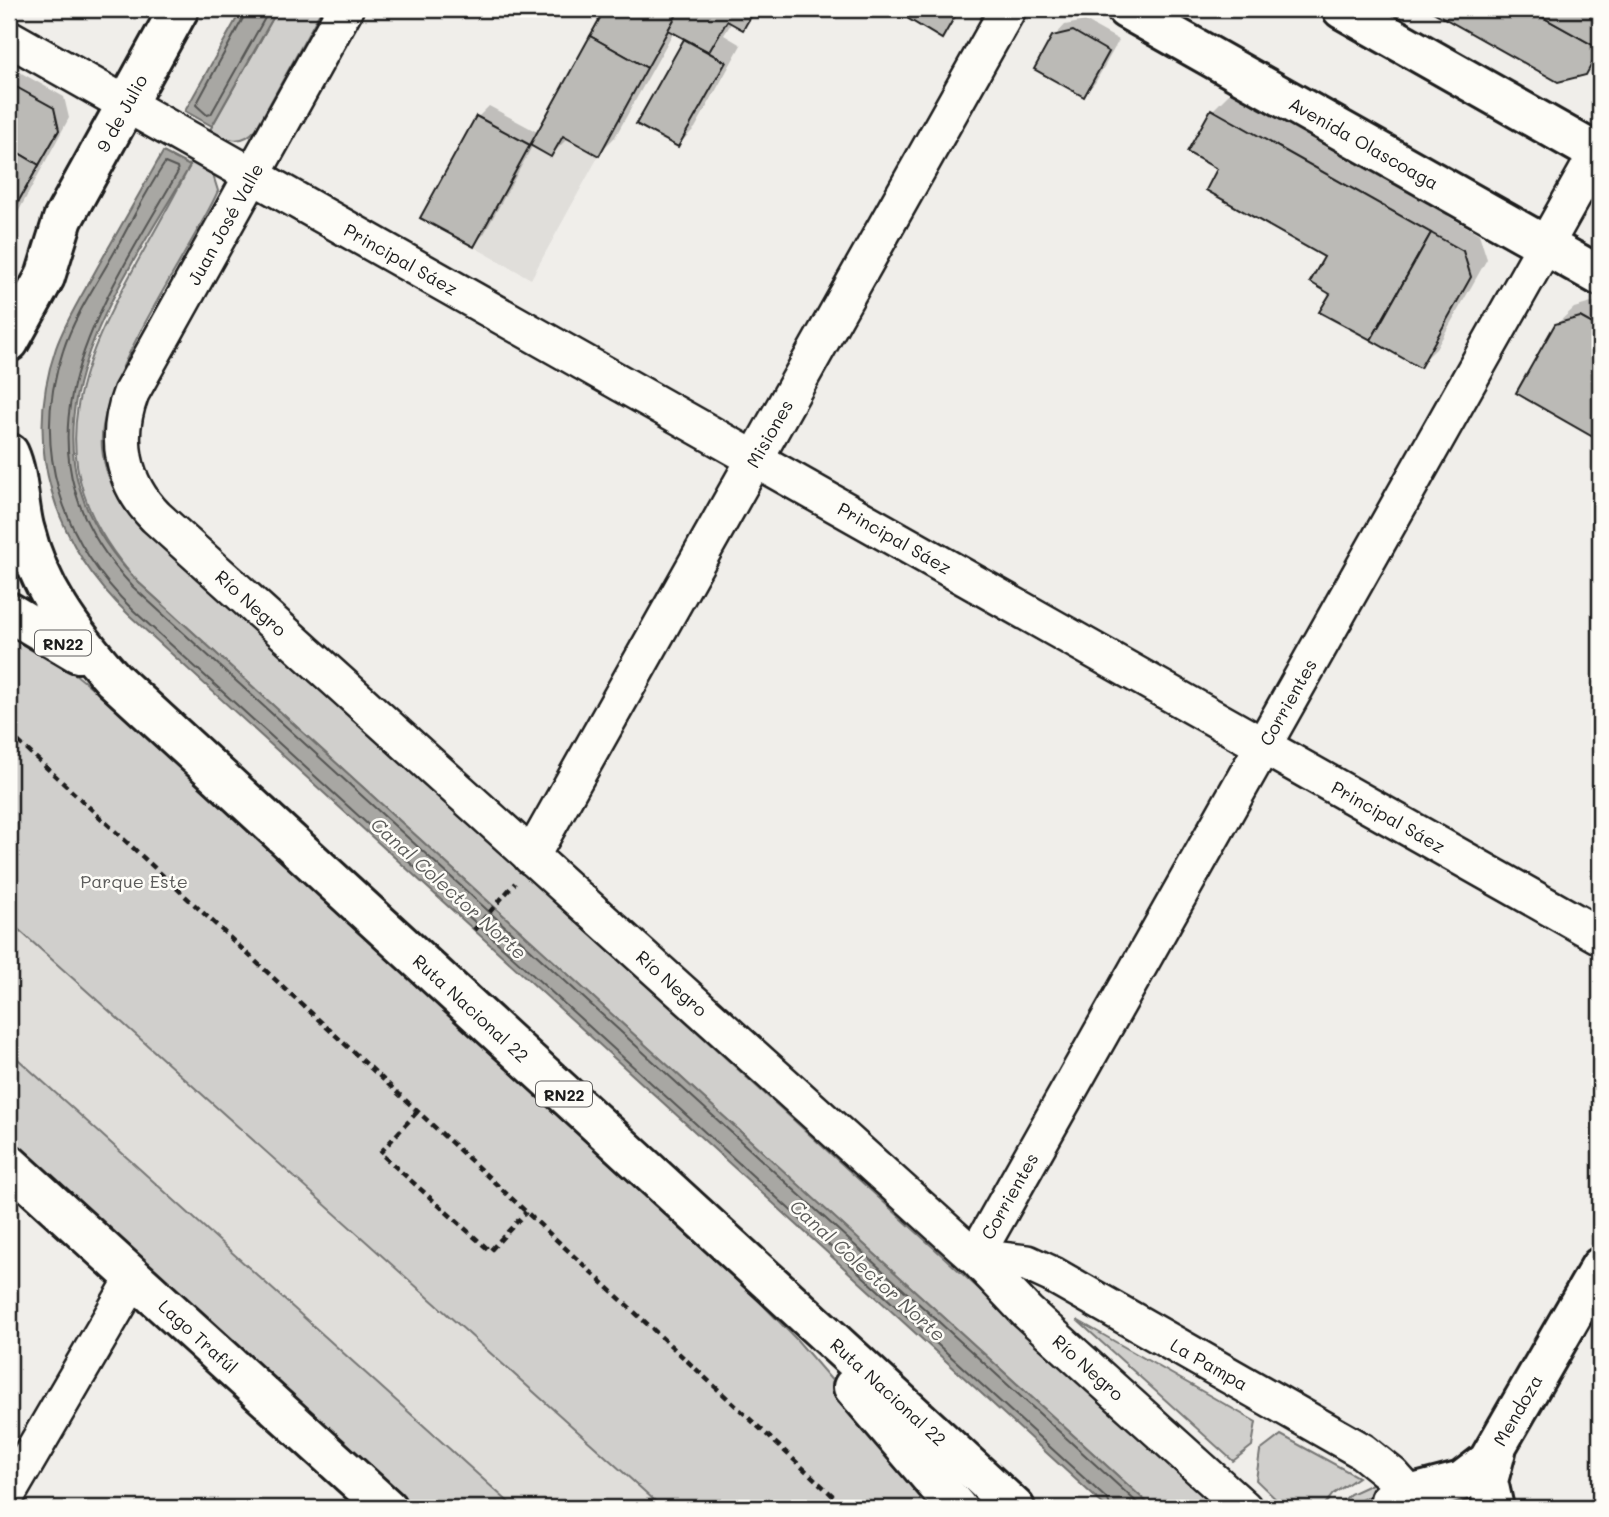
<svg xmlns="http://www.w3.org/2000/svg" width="1609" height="1517" font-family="Mali,sans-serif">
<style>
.built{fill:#e0deda}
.green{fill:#d0cfcc;stroke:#767674;stroke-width:2}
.water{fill:#a8a7a3;stroke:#706f6d;stroke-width:2}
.shadow{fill:#0003}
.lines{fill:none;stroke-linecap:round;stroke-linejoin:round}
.shore{stroke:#545452;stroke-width:2}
.building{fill:#bbbab6;stroke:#1c1c1c;stroke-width:2}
.minor-casing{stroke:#1c1c1c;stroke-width:40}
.tertiary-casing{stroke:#1c1c1c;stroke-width:44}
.secondary-casing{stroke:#1c1c1c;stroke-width:44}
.trunk-casing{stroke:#1c1c1c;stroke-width:44}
.path{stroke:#1c1c1c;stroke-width:4.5;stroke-dasharray:7 5;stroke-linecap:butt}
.minor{stroke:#fdfcf7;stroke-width:35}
.tertiary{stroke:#fdfcf7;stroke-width:38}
.secondary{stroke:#fdfcf7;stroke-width:38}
.trunk{stroke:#fdfcf7;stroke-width:38}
.labels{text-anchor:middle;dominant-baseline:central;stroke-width:5;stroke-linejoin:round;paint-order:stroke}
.shield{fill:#fdfcf7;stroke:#605f5e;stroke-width:2}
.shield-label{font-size:16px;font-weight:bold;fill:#1c1c1c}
.street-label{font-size:18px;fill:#1c1c1c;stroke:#fdfcf7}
.park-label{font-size:18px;fill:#5b5b5a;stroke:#fdfcf7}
.water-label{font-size:19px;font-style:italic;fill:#5b5b59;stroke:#fdfcf7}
</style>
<rect width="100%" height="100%" fill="#f0eeea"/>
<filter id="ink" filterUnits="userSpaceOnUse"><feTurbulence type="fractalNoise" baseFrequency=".0143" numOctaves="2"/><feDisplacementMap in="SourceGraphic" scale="14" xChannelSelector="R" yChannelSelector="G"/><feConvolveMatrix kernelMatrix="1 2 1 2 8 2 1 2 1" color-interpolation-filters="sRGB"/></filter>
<g filter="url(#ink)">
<!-- built -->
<g class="built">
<path d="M590,36l57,32 -116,211 -57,-32z"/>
<path d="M9,921l654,587h-148l-506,-457z"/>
</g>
<!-- green -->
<g class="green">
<path d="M278,9h44l-66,120c-14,17 -29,11 -46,1z"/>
<path d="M192,161l21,14 5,16c-29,65 -122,191 -116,257 2,24 12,44 25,64l1092,996h-66l-1015,-926c-138,-151 -16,-276 54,-421z"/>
<path d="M9,637l55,28 32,26 661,608 40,41 145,168h-279l-654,-587z"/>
<path d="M9,1051l506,457h-104l-402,-366z"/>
<path d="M1077,1320l179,102 -4,24 -19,15z"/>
<path d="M1281,1435l77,42 -25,17 -11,14h-37l-29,-28 4,-29z"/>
<path d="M1372,1484l11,7c-15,4 -36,17 -47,17l14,-14z"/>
</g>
<!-- water -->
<g class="water">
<path d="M242,9h36l-66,117 -27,-15z"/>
<path d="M163,152l27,14c-80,137 -190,275 -52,416l1015,926h-46l-978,-893c-74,-70 -107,-168 -73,-267 10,-28 27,-54 41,-80 22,-39 44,-78 66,-116z"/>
</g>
<!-- shadow -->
<g class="shadow">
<path d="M607,9h154l-18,19 -11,-6 -8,13 17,10 -46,83 -17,17 -39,-22 47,-85 -12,-7 -59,106 -17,17 -29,-17 -18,18 -18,-10 -49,89 -11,11 -50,-28 55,-100 11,-11 50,27z"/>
<path d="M962,9l-20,28 -48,-27v-1z"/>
<path d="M1432,9h168v49l-15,15 -26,8z"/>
<path d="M1085,21l34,19 -24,43 -11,11 -30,-57 11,-12z"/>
<path d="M9,66l55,31 5,21 -60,111z"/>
<path d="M1235,88l217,122 -4,6 31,18 8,25 -51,90 -17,16 -87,-72 -5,-37 -108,-88 -6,-58z"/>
<path d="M1598,301l2,1v137l-82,-46 38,-68 18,-17z"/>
</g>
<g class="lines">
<!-- shore -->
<g class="shore">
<path d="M248,9l-52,96 11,10 4,-1 59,-105"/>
<path d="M1111,1508l-3,-8 -975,-890c-71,-69 -103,-162 -70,-259 11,-35 34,-68 52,-100 16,-29 31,-60 50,-88l12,5 1,4c-80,139 -178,273 -45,415l1010,921"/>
</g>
</g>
<!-- building -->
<g class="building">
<path d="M605,9h75l-33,59 -57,-32z"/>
<path d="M680,9h75l-12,21 -16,-9 -18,31 -41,-22z"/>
<path d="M892,9h67l-17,30z"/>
<path d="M1428,9h100l72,40 -14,26 -28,7z"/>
<path d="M1528,9h72v40z"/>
<path d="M1073,31l36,21 -25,45 -50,-28 18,-33z"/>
<path d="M590,36l57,32 -48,88 -36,-20 -12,21 -21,-12z"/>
<path d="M684,39l42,23 -48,85 -42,-23z"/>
<path d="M9,83l45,25 5,22 -20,35 -30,-18z"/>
<path d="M1211,109l220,124 -60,107 -52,-28 11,-18 -20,-12 14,-25 -118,-67 11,-21 -30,-17z"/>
<path d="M476,116l54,29 -56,102 -54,-29z"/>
<path d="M10,148l29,17 -30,53v-67z"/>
<path d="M1431,233l32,18 8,26 -51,91 -49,-28z"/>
<path d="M1580,317l20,11v113l-84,-48 39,-69z"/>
</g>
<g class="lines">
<!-- minor casing -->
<g class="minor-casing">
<g id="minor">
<path id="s1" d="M345,9l-214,384c-17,45 -9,90 25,124l819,740 52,55 217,196"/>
<path id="s2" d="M9,38l1591,898"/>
<path id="s3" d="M531,857l477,-848"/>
<path id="s4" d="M975,1257l625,-1109"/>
<path id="s5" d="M975,1257l52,6 26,12 309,176 30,24 30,33"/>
<path d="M9,1492l125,-214"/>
</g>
</g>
<!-- tertiary casing -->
<g class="tertiary-casing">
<g id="tertiary">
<path id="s6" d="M9,1164l378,344"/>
<path id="s7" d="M1390,1500l72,-19 26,-20 112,-194"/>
<path d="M1494,1508l-6,-27 8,-30"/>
</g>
</g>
<!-- secondary casing -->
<g class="secondary-casing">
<g id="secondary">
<path id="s8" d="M1126,9l474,267"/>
<path d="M1342,9l258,146"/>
<path id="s9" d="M9,342l36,-65 18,-58 116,-210"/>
</g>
</g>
<!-- trunk casing -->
<g class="trunk-casing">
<g id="trunk">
<path id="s10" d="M9,453c10,22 9,50 15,74 15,61 48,106 89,152l902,829"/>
<path d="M9,612l69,41"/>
<path d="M853,1387l104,121"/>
</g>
</g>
<!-- path -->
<g class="path">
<path d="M9,733l837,775"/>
<path d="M474,930l41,-47"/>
<path d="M417,1112l-37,41 110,98 36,-39"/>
</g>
<!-- minor -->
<use href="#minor" class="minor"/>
<!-- tertiary -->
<use href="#tertiary" class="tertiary"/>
<!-- secondary -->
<use href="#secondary" class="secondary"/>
<!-- trunk -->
<use href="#trunk" class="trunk"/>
</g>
</g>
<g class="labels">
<!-- shield labels -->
<g class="shield">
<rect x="35" y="630.5" width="56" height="25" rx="5"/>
<rect x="536" y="1081.5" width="56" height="25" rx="5"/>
</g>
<g class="shield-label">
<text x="63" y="643">RN22</text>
<text x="564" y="1094">RN22</text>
</g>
<!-- street labels -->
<g class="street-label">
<text stroke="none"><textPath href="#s9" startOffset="256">9 de Julio</textPath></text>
<text stroke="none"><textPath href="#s8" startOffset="273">Avenida Olascoaga</textPath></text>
<text transform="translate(225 224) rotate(-61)">Juan José Valle</text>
<text stroke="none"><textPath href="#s2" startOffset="450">Principal Sáez</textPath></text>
<text stroke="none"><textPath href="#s3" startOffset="486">Misiones</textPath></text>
<text stroke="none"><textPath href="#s2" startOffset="1017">Principal Sáez</textPath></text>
<text stroke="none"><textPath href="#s1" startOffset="702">Río Negro</textPath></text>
<text stroke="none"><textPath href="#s4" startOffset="637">Corrientes</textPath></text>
<text stroke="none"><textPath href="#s2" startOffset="1584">Principal Sáez</textPath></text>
<text stroke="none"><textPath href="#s1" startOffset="1269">Río Negro</textPath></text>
<text stroke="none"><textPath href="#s10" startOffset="740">Ruta Nacional 22</textPath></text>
<text stroke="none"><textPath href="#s4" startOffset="70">Corrientes</textPath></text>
<text stroke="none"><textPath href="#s6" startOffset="256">Lago Trafúl</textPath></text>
<text stroke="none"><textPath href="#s5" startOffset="261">La Pampa</textPath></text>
<text stroke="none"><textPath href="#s1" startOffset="1836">Río Negro</textPath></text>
<text stroke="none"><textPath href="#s10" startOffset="1307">Ruta Nacional 22</textPath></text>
<text stroke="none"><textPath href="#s7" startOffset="166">Mendoza</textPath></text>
</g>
<!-- park labels -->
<g class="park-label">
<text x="134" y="881">Parque Este</text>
</g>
<!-- water labels -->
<g class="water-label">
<text transform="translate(449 888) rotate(42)">Canal Colector Norte</text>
<text transform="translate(868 1270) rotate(42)">Canal Colector Norte</text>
</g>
</g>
<!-- margin -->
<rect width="1609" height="1517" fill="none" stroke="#fdfcf7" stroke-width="35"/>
<rect x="18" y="18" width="1574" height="1482" fill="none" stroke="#1c1c1c" stroke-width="2.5" filter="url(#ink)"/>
</svg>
